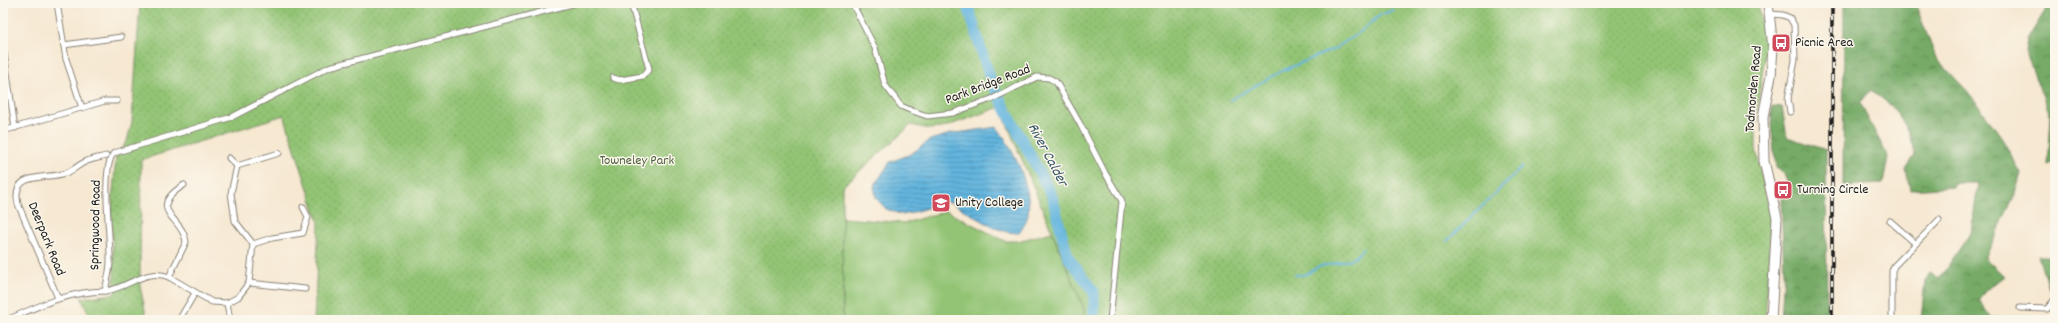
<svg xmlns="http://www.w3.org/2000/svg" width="2058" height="323" font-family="Dekko,sans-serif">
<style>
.green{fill:#93c474;stroke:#587048}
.forest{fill:url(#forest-crowns);stroke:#496341}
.park{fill:url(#park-dots);stroke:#587048}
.water{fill:url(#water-rules);stroke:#40687d}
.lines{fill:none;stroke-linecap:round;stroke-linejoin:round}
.stream{stroke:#63b5de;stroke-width:2}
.river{stroke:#63b5de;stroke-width:11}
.street-casing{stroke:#898276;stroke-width:7}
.highway-casing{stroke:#898276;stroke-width:11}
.street{stroke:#fff;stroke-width:5}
.highway{stroke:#fff;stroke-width:9}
.rail-casing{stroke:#1c1c1c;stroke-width:3.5}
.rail{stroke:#fbf7ec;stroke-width:2;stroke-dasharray:6;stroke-linecap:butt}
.labels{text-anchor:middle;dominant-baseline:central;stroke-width:3;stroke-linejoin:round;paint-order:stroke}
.poi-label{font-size:14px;fill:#1c1c1c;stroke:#fbf7ec;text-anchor:start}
.street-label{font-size:14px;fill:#1c1c1c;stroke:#fbf7ec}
.park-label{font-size:14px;fill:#4c5f3f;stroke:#fbf7ec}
.water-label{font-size:15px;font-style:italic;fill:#38596a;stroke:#fbf7ec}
</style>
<defs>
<pattern id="forest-crowns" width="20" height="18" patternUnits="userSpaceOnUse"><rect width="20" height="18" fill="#76aa66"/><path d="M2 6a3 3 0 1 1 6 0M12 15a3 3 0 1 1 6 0" fill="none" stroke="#608a53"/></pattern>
<pattern id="park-dots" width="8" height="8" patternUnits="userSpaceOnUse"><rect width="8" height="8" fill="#93c474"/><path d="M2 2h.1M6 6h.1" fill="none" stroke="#7ea864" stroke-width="1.8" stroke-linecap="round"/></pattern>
<pattern id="water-rules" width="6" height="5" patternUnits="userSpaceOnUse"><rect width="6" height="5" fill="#63b5de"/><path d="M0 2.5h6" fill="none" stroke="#5192b3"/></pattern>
</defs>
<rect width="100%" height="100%" fill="#fbf7ec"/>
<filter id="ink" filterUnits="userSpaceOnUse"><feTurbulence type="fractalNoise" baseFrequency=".025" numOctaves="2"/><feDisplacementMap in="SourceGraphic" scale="8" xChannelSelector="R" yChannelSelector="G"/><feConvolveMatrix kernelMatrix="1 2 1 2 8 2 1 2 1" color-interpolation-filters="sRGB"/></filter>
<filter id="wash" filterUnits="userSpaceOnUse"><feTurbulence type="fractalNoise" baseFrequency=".012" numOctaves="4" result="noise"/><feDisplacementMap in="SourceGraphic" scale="16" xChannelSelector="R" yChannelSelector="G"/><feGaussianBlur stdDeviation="0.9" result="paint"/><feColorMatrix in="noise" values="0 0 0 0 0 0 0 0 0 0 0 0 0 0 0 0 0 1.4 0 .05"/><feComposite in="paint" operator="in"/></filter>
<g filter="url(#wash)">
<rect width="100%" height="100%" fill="#f6e8d1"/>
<!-- green -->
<path class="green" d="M946,211l59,30h13l34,-9 32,76v12h-241l-1,-102 63,5z"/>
<!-- forest -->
<g class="forest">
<path d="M1844,3h71l21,55 37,39 27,38 21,38 -6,21 -30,64 19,18 -19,15 -6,9 13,18 26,-1 2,3h-99l4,-39 5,-8 9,6 30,-44 3,-8 6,-44h-24l-1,4 -43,3 -4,-21 9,-14c-9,-34 -15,-44 -44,-65l-11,13 28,54 -5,27 -40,2z"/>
<path d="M2050,3h5v159l-7,3 3,-48 -26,-66 2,-11z"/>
<path d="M1772,106l10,1 5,30 39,13 1,170h-46l3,-49 -3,-71 6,-19 -4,-9 -7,-4 -5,-43z"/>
<path d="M2038,257h17v40h-3z"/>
</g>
<!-- park -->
<path class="park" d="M140,3h1618l8,44 -10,69v33l14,67v37l-5,67h-681v-12l-84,-201 -58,21 -12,1 -19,-4 -69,62 1,133h-529l5,-97 -35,-108 -143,45 -1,126 7,34h-55l-11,-22 34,-4 -4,-79 5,-58 11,-16 5,-19z"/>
<!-- water -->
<path class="water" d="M997,127c17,23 48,81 21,106l-11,-1 -12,-4 -45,-26 -11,-1 -12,7 -24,7 -17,-6 -10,-11 -2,-12 16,-24 21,-8 19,-14 20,-6z"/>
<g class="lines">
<!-- stream -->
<g class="stream">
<path d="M1230,100l52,-29 52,-22 26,-17 20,-17 14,-5"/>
<path d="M1447,241l75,-74"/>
<path d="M1295,275c17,1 15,-6 26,-9 15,-3 34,-4 42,-18"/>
</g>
<!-- river -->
<path class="river" d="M967,3l24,79 61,114 16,61 26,35v28"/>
</g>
</g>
<g filter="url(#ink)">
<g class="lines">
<!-- street casing -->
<g class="street-casing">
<g id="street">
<path d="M57,3l9,56 16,49"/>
<path d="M852,3l23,45 10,37 16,21 9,4 17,6 26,-3 41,-15 43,-21 12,1 7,4 24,42 25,49 17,28 -12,119"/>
<path d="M1771,14l12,1 7,3 4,7 1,35 -7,39 2,13"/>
<path d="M64,45l57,-8"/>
<path d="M3,46l12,82"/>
<path d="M613,78l7,2 23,-4 6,-7 -18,-66"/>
<path d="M3,131l102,-30h12"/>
<path d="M229,158l8,8"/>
<path d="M237,166l42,-13"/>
<path d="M1890,221l25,22"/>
<path d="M253,244l19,-6 31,-5 5,-16 -5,-10"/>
<path d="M169,277l17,-35c-2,-24 -42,-32 -2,-57"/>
<path d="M249,283l56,6"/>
<path d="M105,291c22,-2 41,-24 64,-14l43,25 15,1 11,-6 11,-14 4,-39 -18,-23 -4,-28 6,-27"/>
<path d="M58,298l-40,-94c-8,-34 29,-24 48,-31 7,-2 12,-8 19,-11 6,-3 14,-4 21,-6"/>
<path d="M227,303l3,17"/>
<path d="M2020,308l27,1 8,-10"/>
<path d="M7,320c34,-15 60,-28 98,-29 2,-10 5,-20 5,-30 1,-21 -10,-94 4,-108l118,-36 97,-50 247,-64"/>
<path d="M179,320l16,-27"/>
<path d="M1892,320v-49l2,-5 45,-46"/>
</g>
</g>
<!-- highway casing -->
<g class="highway-casing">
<path id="highway" d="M1768,3l5,45 -2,28 -8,41 1,44 13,57 -6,102"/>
</g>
<!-- street -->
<use href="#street" class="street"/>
<!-- highway -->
<use href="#highway" class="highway"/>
<!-- rail casing -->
<g class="rail-casing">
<path id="rail" d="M1832,3v317"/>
</g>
<!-- rail -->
<use href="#rail" class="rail"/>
</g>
</g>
<!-- icons -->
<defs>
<g id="bus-square" transform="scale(1)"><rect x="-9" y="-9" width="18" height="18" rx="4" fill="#d1495b" stroke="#fbf7ec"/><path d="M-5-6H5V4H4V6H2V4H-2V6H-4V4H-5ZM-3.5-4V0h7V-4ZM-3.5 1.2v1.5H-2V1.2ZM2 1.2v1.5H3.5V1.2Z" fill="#fff"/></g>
<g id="school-square" transform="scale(1)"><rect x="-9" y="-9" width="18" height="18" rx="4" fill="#d1495b" stroke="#fbf7ec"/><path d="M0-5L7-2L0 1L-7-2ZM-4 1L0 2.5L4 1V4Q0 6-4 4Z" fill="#fff"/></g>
</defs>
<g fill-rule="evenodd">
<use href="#bus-square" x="1781" y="43"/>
<use href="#bus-square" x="1783" y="190"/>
<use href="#school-square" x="941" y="203"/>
</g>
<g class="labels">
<!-- poi labels -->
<g class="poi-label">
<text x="1795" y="43">Picnic Area</text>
<text x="1797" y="190">Turning Circle</text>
<text x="955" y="203">Unity College</text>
</g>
<!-- street labels -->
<g class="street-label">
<text transform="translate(988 85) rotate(-21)">Park Bridge Road</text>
<text transform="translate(1754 89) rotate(-85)">Todmorden Road</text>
<text transform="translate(96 225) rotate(-89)">Springwood Road</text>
<text transform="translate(46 239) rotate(68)">Deerpark Road</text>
</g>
<!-- park labels -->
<g class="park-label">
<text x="637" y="161">Towneley Park</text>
</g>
<!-- water labels -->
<g class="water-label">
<text transform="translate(1047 155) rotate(62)">River Calder</text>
</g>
</g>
<!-- margin -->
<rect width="2058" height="323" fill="none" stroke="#fbf7ec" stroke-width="16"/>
</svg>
